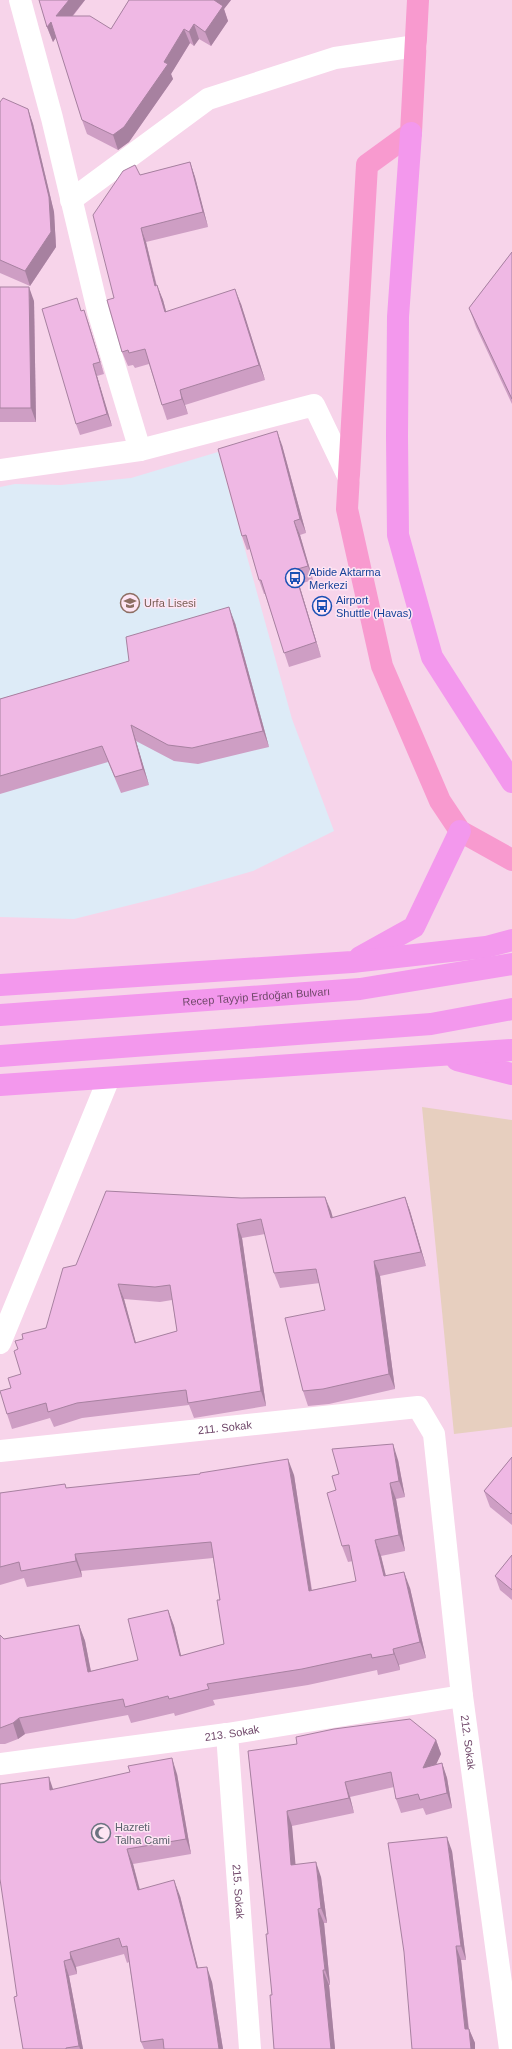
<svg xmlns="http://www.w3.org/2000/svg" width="512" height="2049" font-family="Arial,sans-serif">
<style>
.residential{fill:#f7d4ea}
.education{fill:#ddebf7}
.green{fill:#e7cfbf}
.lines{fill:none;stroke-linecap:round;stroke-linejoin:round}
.minor{stroke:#fff;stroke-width:22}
.major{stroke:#f89acf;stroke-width:22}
.highway{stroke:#f398ed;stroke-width:22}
.wall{fill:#ce9ec4;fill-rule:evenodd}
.shaded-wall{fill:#a781a0}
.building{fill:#efb8e4;stroke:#a781a0;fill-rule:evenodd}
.labels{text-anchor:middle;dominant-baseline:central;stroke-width:3;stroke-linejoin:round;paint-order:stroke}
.transit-label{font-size:11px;fill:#164399;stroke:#fee5f4;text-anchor:start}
.education-label{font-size:11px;fill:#785e54;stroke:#fee5f4;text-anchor:start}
.street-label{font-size:11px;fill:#70486a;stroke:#fee5f4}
.worship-label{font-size:11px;fill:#5b616d;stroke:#fee5f4;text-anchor:start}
</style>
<rect width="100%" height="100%" fill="#fbdfef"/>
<!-- residential -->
<rect class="residential" x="0" y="0" width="512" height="2049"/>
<!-- education -->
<path class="education" d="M218,452l74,267 42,112 -81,40 -87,25 -92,23 -74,-2v-430l15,-3 46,1 70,-7z"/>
<!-- green -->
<path class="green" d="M422,1107l90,13v307l-58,7z"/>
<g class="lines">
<!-- minor -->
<g class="minor">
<path d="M20,0l32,118 46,193 42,139"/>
<path d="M71,200l137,-101 127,-41 81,-12"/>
<path d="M0,470l140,-20 174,-45 35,73"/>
<path d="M0,1343l109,-265"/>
<path id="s1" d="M0,1451l418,-44 16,27 28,262 48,353"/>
<path id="s2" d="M227,1734l23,315"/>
<path id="s3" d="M0,1764l227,-30 235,-38"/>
</g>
<!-- major -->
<path class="major" d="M418,0l-7,133 -44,32 -20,344 35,157 58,135 20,30 52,29"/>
<!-- highway -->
<g class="highway">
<path d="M411,133l-13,184 -1,119 1,99 34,122 80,125"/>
<path d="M360,957l54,-30 46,-96"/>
<path d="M0,985l352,-23 134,-15 26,-7"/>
<path id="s4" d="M0,1015l360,-26 152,-25"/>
<path d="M0,1056l431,-32 81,-15"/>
<path d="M457,1060l55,14"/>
<path d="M0,1085l512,-35"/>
</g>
</g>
<!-- wall -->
<g class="wall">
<path d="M39,0h46l-12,16 38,13 18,-29h102l-7,9 4,12 -17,25 -12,-7 -5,7 -4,-3 -19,31 2,5 -44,63 -11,8 -31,-16 -5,-14 -26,-83 -3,5 -6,-15z"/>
<path d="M0,102l28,7 5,15 21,88 2,35 -26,39 -30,-13z"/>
<path d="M190,162l5,15 13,50 -62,15 11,44 6,14 3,11 75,-7 24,76 -80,25 3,9 -21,6 -5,-15 -13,-41 -14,4 -2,-3 -5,1 -6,-14 -8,-54 26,-123z"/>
<path d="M512,252v152l-36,-77 -7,-19z"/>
<path d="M0,287l34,14 2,121h-36z"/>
<path d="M81,311l7,11 16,52 -7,2 15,50 -32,9 -4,-11z"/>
<path d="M282,445l24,88 -6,2 13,45 -14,4 22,73 -32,10 -24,-73h-1l-5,-14 -9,-31 -3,1 -5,-14z"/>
<path d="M235,623l34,124 -71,17 -24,-3 -38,-20 13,44 -28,8 -13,-31 -108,32v-95l129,-38z"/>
<path d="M325,1197l7,21 73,-21 5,14 16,55 -46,10 15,113 -66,15 -21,2 -5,-15 22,-81 -5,-27 -40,5 -6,-15 -9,-39 -23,4 24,168 -72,12 -5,-13 -107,13 -28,9 -4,-9 -38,11 -5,-15 4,-26 10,-14 -3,-25 5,-10 23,-11 30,-63 165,-67zM124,1299l36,3 12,-2 5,31 -41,12z"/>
<path d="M512,1457v68l-22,-18 -6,-16z"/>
<path d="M398,1460l7,37 -9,2 9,52 -24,5 5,20 24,12 16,70 -27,7 1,5 -22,5 -1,-5 -69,15 -95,15 2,5 -40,11 -1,-3 -43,10 -3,-8 -103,19 -7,5 -13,5h-5v-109l4,4 75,-14 6,16 6,30 47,-11 30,-50 6,16 7,30 43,-12 -4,-44 -7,-42 -132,13 1,6 -55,10 -3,-9 -24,7v-92l66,-5 228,-13 18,115 44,-9 -3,-20 -5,1 -6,-16 -6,-56z"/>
<path d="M512,1555v45l-12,-10 -5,-14z"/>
<path d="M436,1740l5,14 -5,10 6,-1 5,15 5,30 -26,7 -3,-7 -22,5 -5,-14 -2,-12 -44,10 4,16 -62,13 3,39 26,12 6,46h-3l6,62h-1l6,64h-61l-2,-54 -4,-61 -20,-183z"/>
<path d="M177,1774l14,80 -58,10 6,25 41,7 18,72 14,14 11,67h-79l-3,-7 -12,-80 -2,1 -3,-9 -48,13 1,7 -8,2 14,73h-60l-6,-53 36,-206z"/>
<path d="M452,1851l14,109h-5l8,69 6,14v6h-63z"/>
</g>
<!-- shaded-wall -->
<g class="shaded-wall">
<path d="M69,0h16l-24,30 -5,-14z"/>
<path d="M214,0h17l-7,9 4,12 -17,25 -6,-14z"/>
<path d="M51,22l6,14 -4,6 -6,-15z"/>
<path d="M194,24l5,15 -5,7 -5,-14z"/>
<path d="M184,29l6,14 -19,31 2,5 -44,63 -11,8 -5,-15 51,-73z"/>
<path d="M28,109l5,15 21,88 2,35 -26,39 -5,-15z"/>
<path d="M190,162l5,15 13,50 -5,-15z"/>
<path d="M141,228l5,14 14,59 -5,-15z"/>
<path d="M157,285l6,15 7,26 -5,-14z"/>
<path d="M29,287l5,14 2,121 -5,-14z"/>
<path d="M235,289l6,15 24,76 -6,-15z"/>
<path d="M84,310l4,12 16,52 -4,-12z"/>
<path d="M93,364l4,12 15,50 -5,-12z"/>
<path d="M180,390l8,24 -6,-15z"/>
<path d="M277,431l5,14 24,88 -6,-14z"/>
<path d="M294,521l6,14 13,45 -5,-14z"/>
<path d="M294,570l5,14 22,73 -5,-15z"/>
<path d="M229,607l6,16 34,124 -6,-16z"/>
<path d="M131,725l5,16 13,44 -6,-16z"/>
<path d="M325,1197l6,14 6,21 -6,-14z"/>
<path d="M405,1197l5,14 16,55 -5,-14z"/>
<path d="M237,1224l5,14 24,168 -5,-15z"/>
<path d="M374,1261l6,15 15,113 -6,-15z"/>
<path d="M118,1284l6,15 16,59 -5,-15z"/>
<path d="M393,1444l5,16 7,37 -6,-16z"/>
<path d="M288,1459l6,16 20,132 -5,-16z"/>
<path d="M390,1483l6,16 9,52 -6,-16z"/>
<path d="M375,1540l6,16 9,37 -6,-17z"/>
<path d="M75,1554l6,17 1,6 -6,-16z"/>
<path d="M404,1572l6,16 16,70 -6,-16z"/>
<path d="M168,1610l6,16 11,46 -5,-16z"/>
<path d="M79,1625l6,16 9,47 -6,-16z"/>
<path d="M393,1649l6,16 1,5 -6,-16z"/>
<path d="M19,1718l6,16 -7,5 -5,-16z"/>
<path d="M436,1740l5,14 -13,28 -5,-14z"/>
<path d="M172,1758l5,16 14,80 -5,-15z"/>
<path d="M442,1763l5,15 5,30 -5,-15z"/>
<path d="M49,1777l5,15 -4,-2z"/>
<path d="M345,1782l5,15 4,16 -5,-15z"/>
<path d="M287,1811l5,15 5,54 -6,-15z"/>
<path d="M447,1837l5,14 14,109 -5,-14z"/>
<path d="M127,1849l6,15 11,41 -6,-15z"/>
<path d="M316,1862l5,15 6,46 -6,-15z"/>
<path d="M174,1880l6,16 22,88 -5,-16z"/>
<path d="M318,1909l6,14 6,62 -5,-15z"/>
<path d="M456,1946l5,14 9,83 -5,-14z"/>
<path d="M70,1952l6,15 1,7 -6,-15z"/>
<path d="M64,1961l5,15 14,73h-3l-1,-3z"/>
<path d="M207,1967l5,15 11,67h-4z"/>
<path d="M323,1970l6,15 6,64h-4z"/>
<path d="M469,2029l6,14v6h-4z"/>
</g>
<!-- building -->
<g class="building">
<path d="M39,0h30l-13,16h34l21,13 18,-29h85l9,6 -18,26 -11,-8 -5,8 -5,-3 -20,33 4,2 -44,63 -11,8 -31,-15 -31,-98 -4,5z"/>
<path d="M3,98l25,11 21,88 2,35 -26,39 -25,-11v-158z"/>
<path d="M190,162l13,50 -62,16 14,58 2,-1 8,27 70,-23 24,76 -79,25 2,9 -20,6 -17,-56 -16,4 -1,-3 -6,2 -15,-52 7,-2 -21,-83 30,-44 12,-6 5,10z"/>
<path d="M512,252v147l-43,-91z"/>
<path d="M0,287h29l2,121h-31z"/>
<path d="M77,298l4,13 3,-1 16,52 -7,2 14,50 -31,10 -34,-115z"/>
<path d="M277,431l23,88 -6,2 14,45 -14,4 22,72 -32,11 -23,-73h-2l-13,-45 -4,1 -24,-87z"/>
<path d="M229,607l34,124 -71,17 -24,-3 -37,-20 12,44 -28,8 -13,-31 -102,30v-77l129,-38 -3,-24z"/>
<path d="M106,1191l135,7 84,-1 6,21 74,-21 16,55 -47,9 15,113 -66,15 -20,2 -18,-73 40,-8 -9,-41 -42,4 -13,-54 -24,5 24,167 -73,12 -2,-13 -109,13 -29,9 -2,-9 -39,11 -7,-23 11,-3 -3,-10 13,-4 -7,-23 4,-2 -3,-8 8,-2 -1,-5 24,-6 17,-60 13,-3zM118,1284l37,3 15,-2 7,46 -42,12z"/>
<path d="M393,1444l6,37 -9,2 9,52 -24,5 9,36 20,-4 16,70 -27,7 1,5 -22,4 -1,-4 -69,15 -95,15 2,5 -40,10 -1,-3 -43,11 -2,-8 -104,19 -6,5 -13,5v-93l4,4 75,-14 9,47 50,-12 -10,-41 40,-9 12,46 44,-12 -7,-44h3l-9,-58 -136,12 1,7 -55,10 -2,-9 -19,5v-74l65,-9 1,4 134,-14v-1l88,-14 21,132 47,-10 -7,-36 -7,1 -15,-53 9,-3 -4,-14 7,-2 -7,-25z"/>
<path d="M512,1457v56l-1,1 -27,-23z"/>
<path d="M512,1555v35l-17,-14z"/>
<path d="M410,1719l26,21 -13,28 19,-5 5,30 -27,7 -2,-6 -22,5 -5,-27 -46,10 4,16 -62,13 4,54 25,-3 5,46 -3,1 7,61h-2l8,79h-57l-4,-54h2l-6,-61h2l-20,-183 49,-7 -1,-7 38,-8z"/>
<path d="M172,1758l14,81 -59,10 11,41 36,-10 23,88 10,-1 12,82h-55l-1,-10 -22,3 -14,-96 -5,1 -3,-9 -49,14 1,7 -7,2 15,85 -13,2v1h-43l-9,-52 3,-1 -17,-117v-95l49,-7 1,13 80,-18 -2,-6z"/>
<path d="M447,1837l14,109h-5l9,83h4l2,20h-59l-8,-97 -16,-109z"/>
</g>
<!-- icons -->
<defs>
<g id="bus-ring" transform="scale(1)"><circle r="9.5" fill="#fee5f4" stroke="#1a4fb4" stroke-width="1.5"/><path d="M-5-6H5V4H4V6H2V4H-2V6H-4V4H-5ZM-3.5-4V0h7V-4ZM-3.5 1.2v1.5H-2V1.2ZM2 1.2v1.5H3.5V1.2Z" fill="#1a4fb4"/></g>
<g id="school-ring" transform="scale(1)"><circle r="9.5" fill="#fee5f4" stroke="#8d6e63" stroke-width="1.5"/><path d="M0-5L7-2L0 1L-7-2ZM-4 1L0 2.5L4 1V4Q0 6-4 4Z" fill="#8d6e63"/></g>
<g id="mosque-ring" transform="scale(1)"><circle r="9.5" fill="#fee5f4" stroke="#6b7280" stroke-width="1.5"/><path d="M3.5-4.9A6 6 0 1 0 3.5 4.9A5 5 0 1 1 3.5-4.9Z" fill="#6b7280"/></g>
</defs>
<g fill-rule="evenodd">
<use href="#bus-ring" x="295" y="578"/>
<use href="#school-ring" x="130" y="603"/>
<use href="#bus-ring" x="322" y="606"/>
<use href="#mosque-ring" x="101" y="1833"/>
</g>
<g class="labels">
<!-- transit labels -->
<g class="transit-label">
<text x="309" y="572">Abide Aktarma<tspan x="309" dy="13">Merkezi</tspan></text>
<text x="336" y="600">Airport<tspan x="336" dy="13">Shuttle (Havas)</tspan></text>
</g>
<!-- education labels -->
<g class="education-label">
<text x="144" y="603">Urfa Lisesi</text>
</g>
<!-- street labels -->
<g class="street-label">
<text stroke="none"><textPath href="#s4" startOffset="257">Recep Tayyip Erdoğan Bulvarı</textPath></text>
<text stroke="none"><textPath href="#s1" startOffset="226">211. Sokak</textPath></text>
<text stroke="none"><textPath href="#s3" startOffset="234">213. Sokak</textPath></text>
<text stroke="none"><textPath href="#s1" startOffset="762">212. Sokak</textPath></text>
<text stroke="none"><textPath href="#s2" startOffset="158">215. Sokak</textPath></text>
</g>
<!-- worship labels -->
<g class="worship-label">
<text x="115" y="1827">Hazreti<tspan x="115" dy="13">Talha Cami</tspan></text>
</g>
</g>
</svg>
